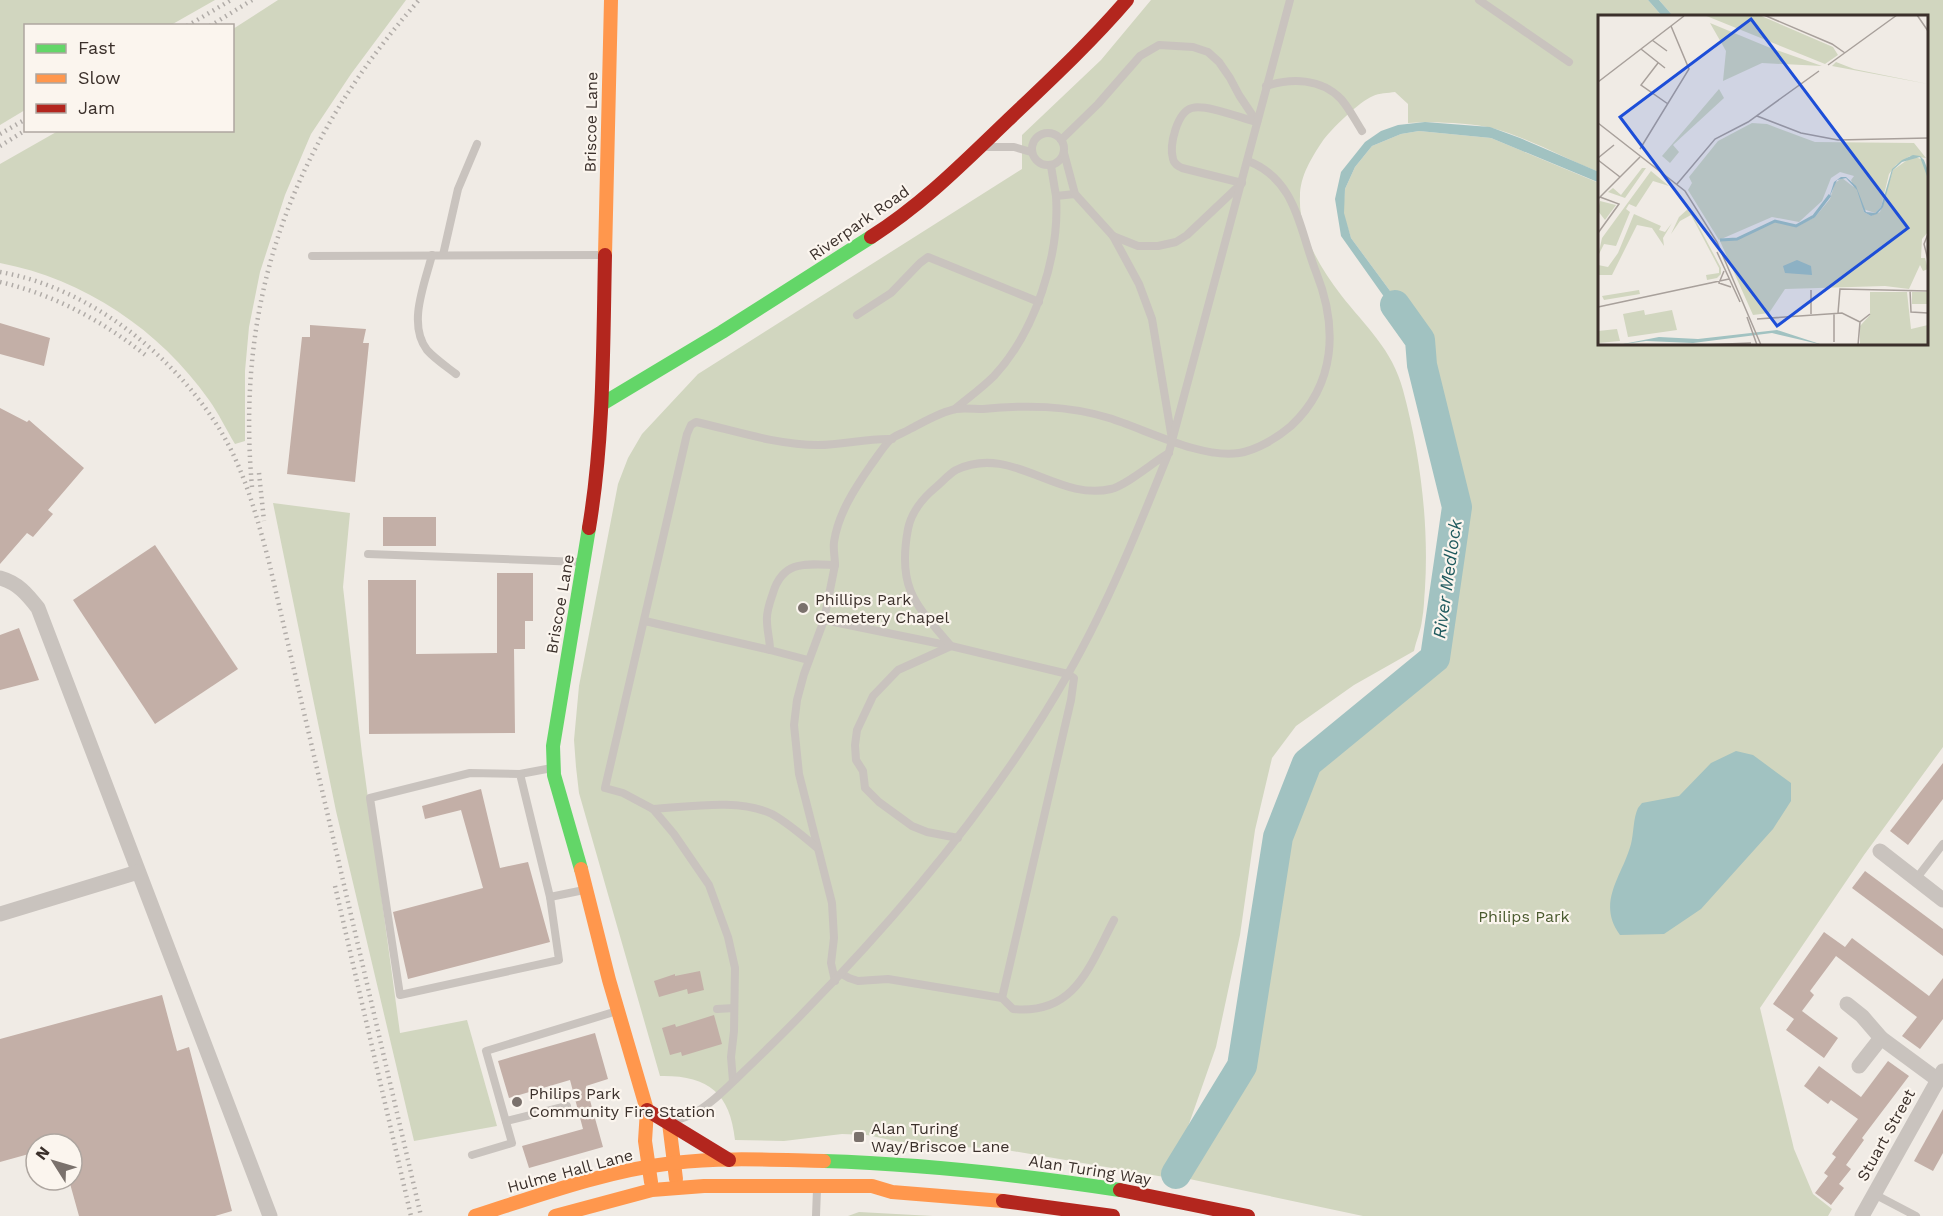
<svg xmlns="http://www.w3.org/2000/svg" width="1943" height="1216" font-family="'Work Sans',sans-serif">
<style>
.green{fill:#d1d6bf}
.water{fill:#a1c2c1}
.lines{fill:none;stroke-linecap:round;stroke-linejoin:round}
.river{stroke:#a1c2c1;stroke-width:30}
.building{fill:#c3afa7}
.lane{stroke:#c9c3be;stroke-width:8}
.street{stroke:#c9c3be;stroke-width:15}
.fast{stroke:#63d668;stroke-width:14}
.slow{stroke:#ff974d;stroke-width:14}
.jam{stroke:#b3261e;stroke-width:14}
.rail{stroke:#b1aca8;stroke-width:4.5;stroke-dasharray:1.5 4.5;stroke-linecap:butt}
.poi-dot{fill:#7a716c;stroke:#fbf5ee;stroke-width:2}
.labels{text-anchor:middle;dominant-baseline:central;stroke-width:4.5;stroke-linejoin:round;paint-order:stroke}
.street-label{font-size:16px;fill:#3b302b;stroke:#fbf5ee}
.poi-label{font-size:16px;fill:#3b302b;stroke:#fbf5ee;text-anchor:start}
.park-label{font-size:16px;fill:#4a5a2e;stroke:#fbf5ee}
.water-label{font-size:18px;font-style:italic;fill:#1f5a5e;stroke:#fbf5ee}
.inset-river{fill:none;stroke:#a1c2c1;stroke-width:3}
.inset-road{fill:none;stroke:#a8a09b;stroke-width:1.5}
.view{fill:#1d4ed8;fill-opacity:0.15;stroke:#1d4ed8;stroke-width:3}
.inset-edge{fill:none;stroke:#3b302b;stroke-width:3}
</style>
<rect width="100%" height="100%" fill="#f0ebe5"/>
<!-- green -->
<g class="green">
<path d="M0,0h215l-44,25 -145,1 -1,84 -25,15z"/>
<path d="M278,0h128l-55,74 -40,60 -26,61 -25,77 -11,55 -4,44v70l-10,3c-9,-15 -16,-30 -26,-44 -49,-70 -125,-121 -209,-137v-99l58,-33 174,-1 1,-101z"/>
<path d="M1151,0h497l14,16h-62l-1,156c-35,-14 -70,-34 -107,-44 -20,-5 -63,-7 -84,-5v-19l-13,-12c-7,1 -16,1 -22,4 -13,5 -43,34 -51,46 -10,15 -22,34 -22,54 -2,35 20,72 41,99 25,32 51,54 62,95 17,63 26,133 22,198 -1,11 -1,22 -3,32 -1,10 -6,21 -8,31l-60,34 -58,41 -24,32 -17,72 -15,105 -24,112 -46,131 -175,-30 -76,-2 -52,-11 -25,-1 -58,7 -49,-1c-5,-48 -28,-65 -75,-64l-81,-283 -3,-26 -2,-27 5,-54 39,-202 10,-26 14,-24 56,-60 324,-205v-34l79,-75z"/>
<path d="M1659,0h284v747l-79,108 -104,153 34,141 19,45 19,15 -4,7h-465l-183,-39 66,-110 35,-230 28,-73 128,-104 23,-154 -36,-142v-27l-73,-99 -8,-25 2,-24 10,-22 17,-21 29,-12 18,-3 72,7 108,45 1,161h326v-328h-253z"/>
<path d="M273,503l77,10 -7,74 19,167 38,279 67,-13 30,106 -83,15 -78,-330z"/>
<path d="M859,1212l74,4h-85z"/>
</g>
<!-- water -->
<g class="water">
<path d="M1648,0h11l14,16h-11z"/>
<path d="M1425,122l65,5 30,11 79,34 1,11 -109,-45 -72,-7 -18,3 -29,12 -17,21 -10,22 -1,24 7,25 73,99 -10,2 -73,-103 -6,-37 6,-27 24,-30 16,-11 17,-6z"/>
<path d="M1736,751l17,4 38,28v18l-18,28 -72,80 -37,25 -44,1c-24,-33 2,-58 11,-91 3,-12 2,-25 7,-36l4,-5 37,-7 32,-33z"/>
</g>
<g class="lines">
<!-- river -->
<path class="river" d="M1176,1174l66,-108 36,-229 29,-74 128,-105 22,-151 -35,-142 -2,-25 -25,-35"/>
</g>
<!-- building -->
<g class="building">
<path d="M0,323l50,15 -6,28 -44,-12z"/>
<path d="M310,325l56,4 -3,14h6l-14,139 -68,-8 15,-137h8z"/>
<path d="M0,408l27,14 2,-2 55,48 -36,42 5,4 -20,23 -6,-4 -27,31z"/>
<rect x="383" y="517" width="53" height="29"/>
<path d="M155,545l83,124 -83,55 -82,-124z"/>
<path d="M497,573h36v48h-8v28h-11l1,84 -146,1 -1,-154h48v74l81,-1z"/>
<path d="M19,628l20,52 -39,10v-55z"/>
<path d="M1943,763v36l-35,46 -18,-14z"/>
<path d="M481,789l19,79 28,-6 22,80 -142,37 -15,-67 90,-24 -22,-78 -36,9 -3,-13z"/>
<path d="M1865,871l78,58v27l-91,-68z"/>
<path d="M1824,932l21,15 7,-9 77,58 14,-18v41l-23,30 -18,-13 15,-19 -81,-61 -26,35 4,4 -12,16 36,27 -14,20 -38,-28 8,-11 -21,-15z"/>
<path d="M700,971l4,19 -16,4 -1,-5 -28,8 -5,-16 21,-7v2z"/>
<path d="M162,995l15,56 12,-4 43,164 -17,5h-136l-10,-36h3v-36h-36v8l-36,10v-123z"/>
<path d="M714,1015l8,29 -40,12 -1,-4 -11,3 -8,-27 13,-4 1,3z"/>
<path d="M595,1033l13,46 -22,7 17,61 -74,21 -7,-22 61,-17 -13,-49 -61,18 -11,-37z"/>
<path d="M1888,1061l21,15 -47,62 2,2 -18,25 5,4 -12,15 5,4 -13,17 -16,-12 13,-17 -4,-3 12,-16 -4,-3 26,-35 -27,-19 -3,4 -24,-18 15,-20 42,31z"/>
<path d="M1943,1109v44l-10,18 -19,-10z"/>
</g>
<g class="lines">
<!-- lane -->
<g class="lane">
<path d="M1479,0l90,62"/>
<path d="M1266,86c25,-8 55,-8 75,13 8,9 14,21 21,32"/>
<circle cx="1048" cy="149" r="16"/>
<path d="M1061,140l37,-36 42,-48 19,-11 34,2 15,5 11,10 11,16 9,17 18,27"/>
<path d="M988,147h26l17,5"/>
<path d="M1051,166l5,30 19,-2 -11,-41"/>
<path d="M1242,183l-60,-15c-4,-2 -8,-4 -9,-9 -4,-14 4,-47 19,-51 14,-4 49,10 65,14"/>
<path d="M1075,194l38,42 25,10h20l18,-4 11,-7 54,-51"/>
<path d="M1113,236l26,48 13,35 20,120"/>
<path d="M432,255c-7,28 -25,69 -5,95 8,9 20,17 29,24"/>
<path d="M443,255l15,-66 19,-45"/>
<path d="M312,256l292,-1"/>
<path d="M857,315l34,-22 29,-30 8,-6 111,45"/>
<path d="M955,409c13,-11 27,-21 39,-33 41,-44 66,-120 62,-180"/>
<path d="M368,554l212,8"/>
<path d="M835,565c0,-7 -2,-16 -1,-23 4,-28 21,-54 37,-77 6,-8 12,-18 19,-25 5,-5 14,-7 20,-11 14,-7 30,-17 46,-20 8,-1 18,0 27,0 42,-4 84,-4 126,9 36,11 92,41 130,35 18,-3 38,-15 52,-27 45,-42 47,-99 25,-154 -17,-43 -19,-92 -68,-111"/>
<path d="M824,620l127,26 117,28 6,4 -3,22 -69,298"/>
<path d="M645,621l125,29"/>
<path d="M808,660l-38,-10c0,-10 -3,-19 -3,-29 -1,-9 3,-19 6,-28 10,-33 33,-29 62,-28l-11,55 -20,54 -7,26 -3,25 5,49 33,129 2,35 -3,25 4,18"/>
<path d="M520,774l-50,-1 -100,25 30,197 159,-35 -9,-63 -30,-123 32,-6"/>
<path d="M653,809c35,-2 86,-11 119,5 16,9 30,21 44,33"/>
<path d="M958,838l-31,-6 -15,-6 -33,-24 -14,-14 -2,-17 -7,-11 -1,-15 2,-15 16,-34 25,-26 53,-24c-36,-42 -54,-58 -43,-117 3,-16 15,-31 27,-41 7,-6 14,-14 21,-18 55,-27 102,32 155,19 16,-4 42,-27 58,-36"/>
<path d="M1916,879l27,-35"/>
<path d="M550,897l34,-7"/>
<path d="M842,974l7,4 9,3 30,-2 114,19 11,11c62,6 76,-42 101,-89"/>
<path d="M717,1009l17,-1"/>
<path d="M733,1081l-2,-24 3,-26 1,-63 -7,-31 -19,-52 -35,-51 -21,-25 -30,-16 -18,-5 82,-354 4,-9 5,-3c40,9 81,23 122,23 25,0 49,-7 74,-6"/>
<path d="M506,1121l61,-15"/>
<path d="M673,1121c7,-2 15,-4 21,-8 16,-8 29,-22 42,-34 23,-22 46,-44 68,-67 100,-102 193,-213 264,-338 40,-70 71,-147 101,-222l121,-452"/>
<path d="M472,1155l40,-12 -26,-92 131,-40"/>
<path d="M1874,1194l42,22"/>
<path d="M816,1216l1,-27"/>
</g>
<!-- street -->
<g class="street">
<path d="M0,578c18,5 27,16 38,30l232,608"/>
<path d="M1880,851l63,49"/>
<path d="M0,914l138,-42"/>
<path d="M1847,1004l15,12 19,22 57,42"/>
<path d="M1859,1066l22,-28"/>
<path d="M1862,1216l81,-145"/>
</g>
<!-- fast -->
<g class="fast">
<path d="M602,404l120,-72 149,-95"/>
<path d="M581,869l-27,-94 -1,-29 36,-218"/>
<path d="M824,1161c99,3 198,14 296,29"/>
</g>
<!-- slow -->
<g class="slow">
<path d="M605,255l6,-255"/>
<path d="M581,869l28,111 38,130 -2,31 6,41"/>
<path d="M669,1123l7,56"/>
<path d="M475,1216c65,-21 130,-45 198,-53 50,-6 101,-3 151,-2"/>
<path d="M555,1216l97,-26 52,-4h168l20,6 111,9"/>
</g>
<!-- jam -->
<g class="jam">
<path d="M871,237c53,-34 91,-73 136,-116 41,-39 83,-78 120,-121"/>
<path d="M589,528c15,-90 14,-182 16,-273"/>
<path d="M647,1110l82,50"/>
<path d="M1120,1190l128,26"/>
<path d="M1003,1201l110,15"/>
</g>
<!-- rail -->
<g class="rail">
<path d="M187,26l44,-26"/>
<path d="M210,26l42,-26"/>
<path d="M0,134l26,-15"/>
<path d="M0,146l26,-16"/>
<path d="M0,272c85,15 165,76 213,147 29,42 43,94 56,143l152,654"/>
<path d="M0,282c56,13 104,40 148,75"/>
<path d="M259,473l5,48"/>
<path d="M252,487c-17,-191 41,-344 167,-487"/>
<path d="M335,886l76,330"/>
</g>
</g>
<!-- markers -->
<g class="poi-dot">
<circle cx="803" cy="608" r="6"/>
<circle cx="517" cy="1102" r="6"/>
<rect x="853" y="1131" width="12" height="12" rx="3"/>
</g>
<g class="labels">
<!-- street labels -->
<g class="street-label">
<text transform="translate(591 122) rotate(-89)">Briscoe Lane</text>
<text transform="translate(859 223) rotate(-35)">Riverpark Road</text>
<text transform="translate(560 604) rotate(-80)">Briscoe Lane</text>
<text transform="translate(1886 1135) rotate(-61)">Stuart Street</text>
<text transform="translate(1090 1170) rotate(9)">Alan Turing Way</text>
<text transform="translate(570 1171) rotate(-15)">Hulme Hall Lane</text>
</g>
<!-- poi labels -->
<g class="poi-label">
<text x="815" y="599">Phillips Park<tspan x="815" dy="18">Cemetery Chapel</tspan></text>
<text x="529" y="1093">Philips Park<tspan x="529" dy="18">Community Fire Station</tspan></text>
<text x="871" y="1128">Alan Turing<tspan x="871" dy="18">Way/Briscoe Lane</tspan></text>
</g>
<!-- park labels -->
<g class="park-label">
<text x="1524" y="916">Philips Park</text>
</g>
<!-- water labels -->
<g class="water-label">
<text transform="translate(1447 579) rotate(-82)">River Medlock</text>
</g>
</g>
<!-- overview -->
<g transform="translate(1598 15)">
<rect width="330" height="330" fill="#f0ebe5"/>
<path d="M106,0h55l74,32 5,8 -13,9zM112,8l58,24 54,19 -60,-3 -39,18 3,-30zM238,47l18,7 74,15 -96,-18zM121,74l5,9 -51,47 6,7 -9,11 -8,-7zM154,108l15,1 48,18 99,1 12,15 -16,-2 -14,9 -7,9 -8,33 -6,6 -12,-4 -12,-29 3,-4 -14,-4 -9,6 -9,23 -23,21 -27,-5 -53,23 -31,-50 4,-7 -3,-6 29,-36zM315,141l10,4 4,12 1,60 -6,7 -1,19h4l3,11 -5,2 -3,-6 -11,24 -24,-3 -100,3 -16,24 -16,2 -33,-74 17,-2 38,-18 21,6 19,-10 15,-18 5,-16 7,-5 13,10 9,24 7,4 9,-4 13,-42zM44,153h4l-21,30 -17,-6 5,-4 8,7zM53,156l18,15 -16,-5 -17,26 -7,-3 -3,5 4,3 -14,34 -12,-2 -6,12 4,-18zM2,186l16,4 -11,15 -7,-9zM91,193l32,60v6l-4,4 -10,2 -1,-5 13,-2v-5l-28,-53 -11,6 -9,13 8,-17zM36,199l27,12 -2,4 6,2 7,-9 -9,15 1,8 -12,-18 -15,-3 -25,50h-14v-10l10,2 10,-14zM41,275l1,4 -36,6 -2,-4zM272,277h37l4,37 17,-4v20h-68v-19l10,-11zM314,277h16v12h-16zM46,295l1,5 27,-5 5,20 -49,7 -5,-23zM19,314l3,12 -22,2v-12z" fill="#d1d6bf"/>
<path d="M315,140l7,1 4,4 3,8 1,11 -8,-22 -18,5 -9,8 -10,37 -6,7 -6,2 -7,-4 -7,-22 -11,-12 -9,2 -8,18 5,-16 7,-5h5l10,9 10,26 9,1 6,-6 11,-38 10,-9zM199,245l14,6 1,9 -27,-2 -2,-7zM179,315l46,15 -51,-12 -79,10 -47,-2 -28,4 41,-8 39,2z" fill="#a1c2c1"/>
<path class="inset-river" d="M122,225l17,-1 38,-18 21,5 18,-10 16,-21"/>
<path class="inset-road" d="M166,0l68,29 13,9M319,0l11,16M54,25l15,11M43,34l24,19M60,48l-17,22 27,19M230,50l69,-50M0,67l86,-66M159,101l44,17 37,7 90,-2M0,108l87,68 32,51 44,103M42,134l49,-80 -18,-43M0,143l16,-13M0,145l22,17M79,169l38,-45 33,-17 71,-51M0,184l42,-42M0,218l21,-29 -19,-7M330,219l-4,10 4,16M119,237l23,50M126,256l-5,12 12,4M312,275l1,22 17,1M0,292l131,-28M240,298l2,-24 88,2M213,299v-24M149,302l10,28M159,304l85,-6 18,9M236,327v-28M103,330l50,-2M260,330l2,-23 10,-8"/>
<path class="view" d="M153,4l157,209 -131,98 -157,-209z"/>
<rect width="330" height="330" class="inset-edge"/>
</g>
<!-- legend -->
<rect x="24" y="24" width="210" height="108" fill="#fbf5ee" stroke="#aea6a0" stroke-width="1.5"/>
<rect x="36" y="44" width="30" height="9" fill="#63d668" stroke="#aea6a0" stroke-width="1.5"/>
<text x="78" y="54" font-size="18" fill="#3b302b">Fast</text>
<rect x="36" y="74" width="30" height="9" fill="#ff974d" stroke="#aea6a0" stroke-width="1.5"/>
<text x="78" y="84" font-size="18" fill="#3b302b">Slow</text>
<rect x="36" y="104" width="30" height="9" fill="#b3261e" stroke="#aea6a0" stroke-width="1.5"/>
<text x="78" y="114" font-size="18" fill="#3b302b">Jam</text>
<!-- north arrow -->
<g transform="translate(54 1162) rotate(307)"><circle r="28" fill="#fbf5ee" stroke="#aea6a0" stroke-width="1.5"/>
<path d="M0-4.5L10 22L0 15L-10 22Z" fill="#7a716c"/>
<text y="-9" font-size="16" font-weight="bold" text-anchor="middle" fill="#3b302b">N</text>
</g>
</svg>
